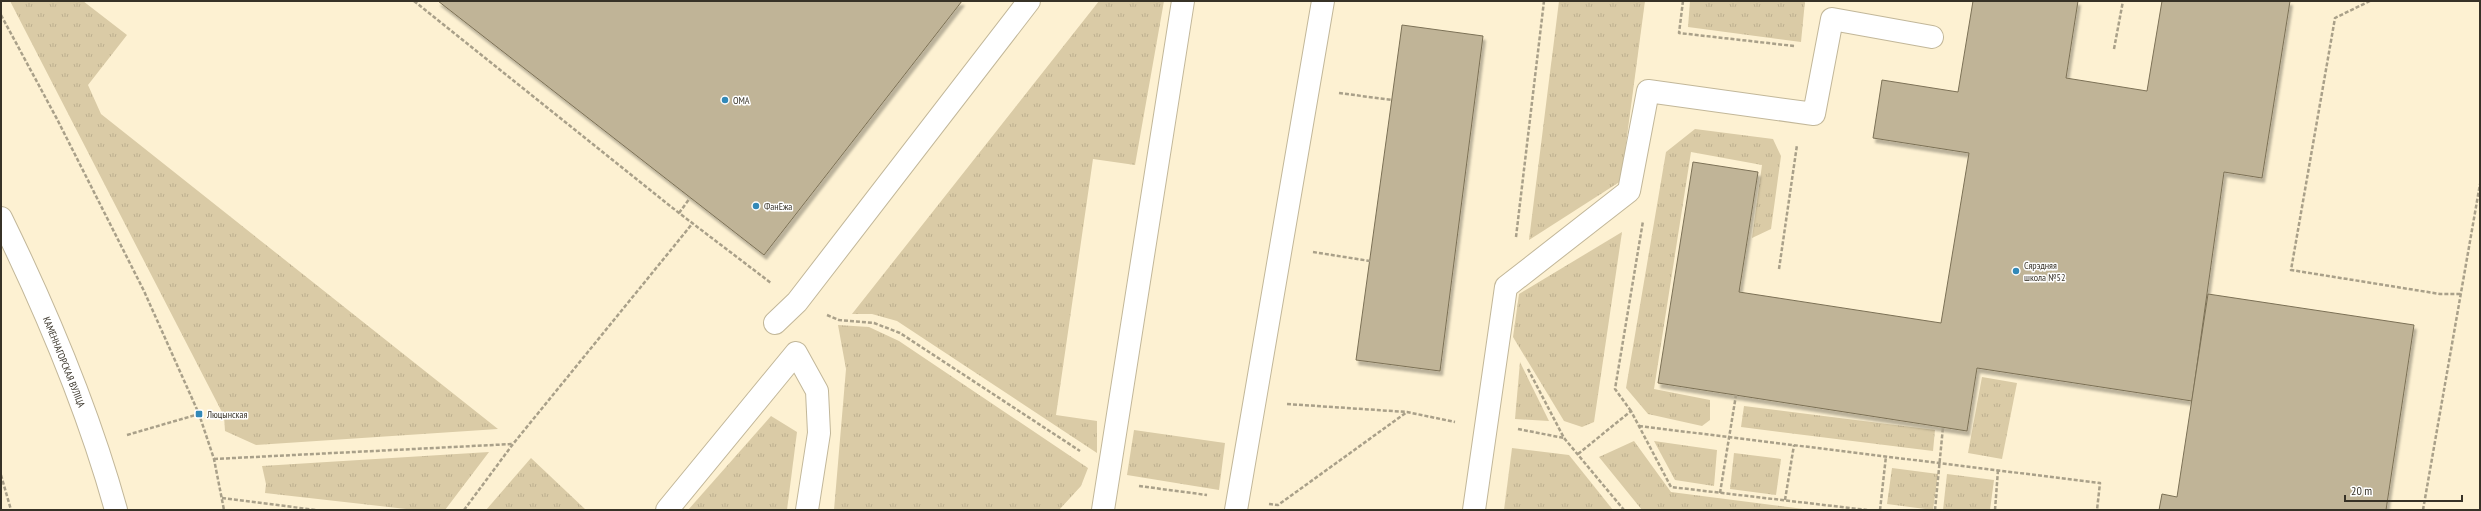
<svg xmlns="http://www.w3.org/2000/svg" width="2481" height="511" font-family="'PT Sans Narrow',sans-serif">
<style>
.grass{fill:url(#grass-tufts)}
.building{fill:#c0b497;stroke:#7c7156;filter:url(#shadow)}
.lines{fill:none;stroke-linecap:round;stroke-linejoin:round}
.minor-casing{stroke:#c2b799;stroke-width:24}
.major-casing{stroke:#c2b799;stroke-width:24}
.path{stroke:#a9a089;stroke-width:2.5;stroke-dasharray:4 2;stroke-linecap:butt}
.minor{stroke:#fff;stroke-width:22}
.major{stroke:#fff;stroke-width:22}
.poi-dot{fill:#3289b8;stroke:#fff;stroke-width:1.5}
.labels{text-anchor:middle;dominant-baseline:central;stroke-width:3;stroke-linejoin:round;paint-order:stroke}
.poi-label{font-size:10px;fill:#373227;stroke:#fff;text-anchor:start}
.street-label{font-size:10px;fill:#373227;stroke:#fff}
</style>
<defs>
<pattern id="grass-tufts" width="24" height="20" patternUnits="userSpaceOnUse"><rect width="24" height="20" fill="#dacba6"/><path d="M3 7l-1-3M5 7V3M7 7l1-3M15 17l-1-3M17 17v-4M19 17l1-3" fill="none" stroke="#bcaf8f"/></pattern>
<filter id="shadow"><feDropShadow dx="2.5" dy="4.5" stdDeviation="1" flood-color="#0004"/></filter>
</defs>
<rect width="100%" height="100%" fill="#fdf1d2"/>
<!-- grass -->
<g class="grass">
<path d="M10,1h73l44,34 -39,50 13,29 397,315 -242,16 -31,-14 -1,-15z"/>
<path d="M1099,1h65l-29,164 -42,-6 -37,256 41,6v32l-200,-132 -25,-7h-20z"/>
<path d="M1559,1h86l-24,180 -92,59z"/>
<path d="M1690,1h115l-4,41 -113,-15z"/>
<path d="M1695,129l78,10 8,17 -10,73 -19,9 10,-73 -71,-13 -37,237 56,11v20l-8,6 -54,-12 -22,-26 40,-236z"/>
<path d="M1622,232l-28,190 -12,5 -18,-6 -51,-84 6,-43z"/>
<path d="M838,325l31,2 30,14 189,127 -7,18 -22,24h-225l12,-141z"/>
<path d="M1520,362l29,59 -34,-2z"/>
<path d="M1982,377l35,6 -15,76 -34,-6z"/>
<path d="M1744,406l191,24 -2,21 -192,-24z"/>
<path d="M771,416l26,16 -10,78h-99z"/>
<path d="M1134,430l91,13 -6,47 -92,-15z"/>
<path d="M1634,441l37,51 141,18h-170l-43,-53z"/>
<path d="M1654,441l63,9 -3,36 -39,-6z"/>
<path d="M1512,448l57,7 44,55h-109z"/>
<path d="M489,452l-44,58h-30l-150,-17 1,-9 -4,-18z"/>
<path d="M1734,453l47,6 -5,36 -46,-6z"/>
<path d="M531,458l55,52h-100z"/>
<path d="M1892,468l46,6 -5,36 -46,-6z"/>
<path d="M1947,474l47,6 -4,30h-47z"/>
</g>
<!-- building -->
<g class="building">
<path d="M438,1h524l-198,254z"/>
<path d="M1973,1h105l-12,77 81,13 15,-90h128l-28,177 -38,-6 -32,229 -215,-33 -10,63 -309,-48 35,-221 65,10 -19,120 202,31 28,-170 -96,-15 9,-58 76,12z"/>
<path d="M1402,25l81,11 -43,335 -84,-11z"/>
<path d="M2208,294l206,31 -28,185h-227l3,-16 15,3z"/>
</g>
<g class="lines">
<!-- minor casing -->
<g class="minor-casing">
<g id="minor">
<path d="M775,323l22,-21 232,-301"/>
<path d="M667,510l129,-157 21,38 2,42 -12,77"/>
<path d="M1103,510l80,-509"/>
<path d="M1236,510l87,-509"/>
<path d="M1474,510l32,-223 123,-96 19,-100 166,23 18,-95 100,18"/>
</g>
</g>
<!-- major casing -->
<g class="major-casing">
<path id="major" d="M1,218c46,94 87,191 115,292"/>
</g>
<!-- path -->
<g class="path">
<path d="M414,1l265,212 92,70"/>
<path d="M1683,1l-4,32 115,13"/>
<path d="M2370,1l-35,17 -44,252 149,24h21"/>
<path d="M1,15l56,104 87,172 55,123 15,45 10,51"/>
<path d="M2114,49l9,-48"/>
<path d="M1339,93l53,7"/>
<path d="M679,213l11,-15"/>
<path d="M1516,237l28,-236"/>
<path d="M1313,252l57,9"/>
<path d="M1779,269l18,-124"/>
<path d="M827,315l12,5 35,3 26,10 180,118"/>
<path d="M1528,369l36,69 60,72"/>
<path d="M1287,404l120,8 48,10"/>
<path d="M1631,411l-16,-22 28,-168"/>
<path d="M1639,426l461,57 -3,27"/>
<path d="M1518,429l46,9"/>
<path d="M127,435l72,-21"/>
<path d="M1578,454l53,-43 40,76 196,23"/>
<path d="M214,459l299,-15"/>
<path d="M1,475l10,35"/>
<path d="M1139,486l68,9"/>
<path d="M1720,493l16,-98"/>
<path d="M222,498l94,12"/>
<path d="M1785,500l9,-55"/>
<path d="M1269,504l9,1 129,-93"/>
<path d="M464,510l49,-66 179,-220"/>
<path d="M1880,510l6,-54"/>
<path d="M1935,510l8,-83"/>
<path d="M1995,510l3,-40"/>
<path d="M2423,510l57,-326"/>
</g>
<!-- minor -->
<use href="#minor" class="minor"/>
<!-- major -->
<use href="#major" class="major"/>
</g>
<!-- markers -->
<g class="poi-dot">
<circle cx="725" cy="100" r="4"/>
<circle cx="756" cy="206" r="4"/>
<circle cx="2016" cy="271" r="4"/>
<rect x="195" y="410" width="8" height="8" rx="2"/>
</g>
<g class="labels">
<!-- poi labels -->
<g class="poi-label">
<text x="733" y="100">ОМА</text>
<text x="764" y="206">ФанЕжа</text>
<text x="2024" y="265">Сярэдняя<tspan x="2024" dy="12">школа №52</tspan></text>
<text x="207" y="414">Люцынская</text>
</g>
<!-- street labels -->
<g class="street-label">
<text transform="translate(64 362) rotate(68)">КАМЕННАГОРСКАЯ ВУЛІЦА</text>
</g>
</g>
<!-- border -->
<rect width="2481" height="511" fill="none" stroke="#373227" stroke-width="4"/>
<!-- scale -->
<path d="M2345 495v6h117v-6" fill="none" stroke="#373227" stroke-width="2"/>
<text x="2351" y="495" font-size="12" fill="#373227" stroke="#ffffff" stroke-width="3" paint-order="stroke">20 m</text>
</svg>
